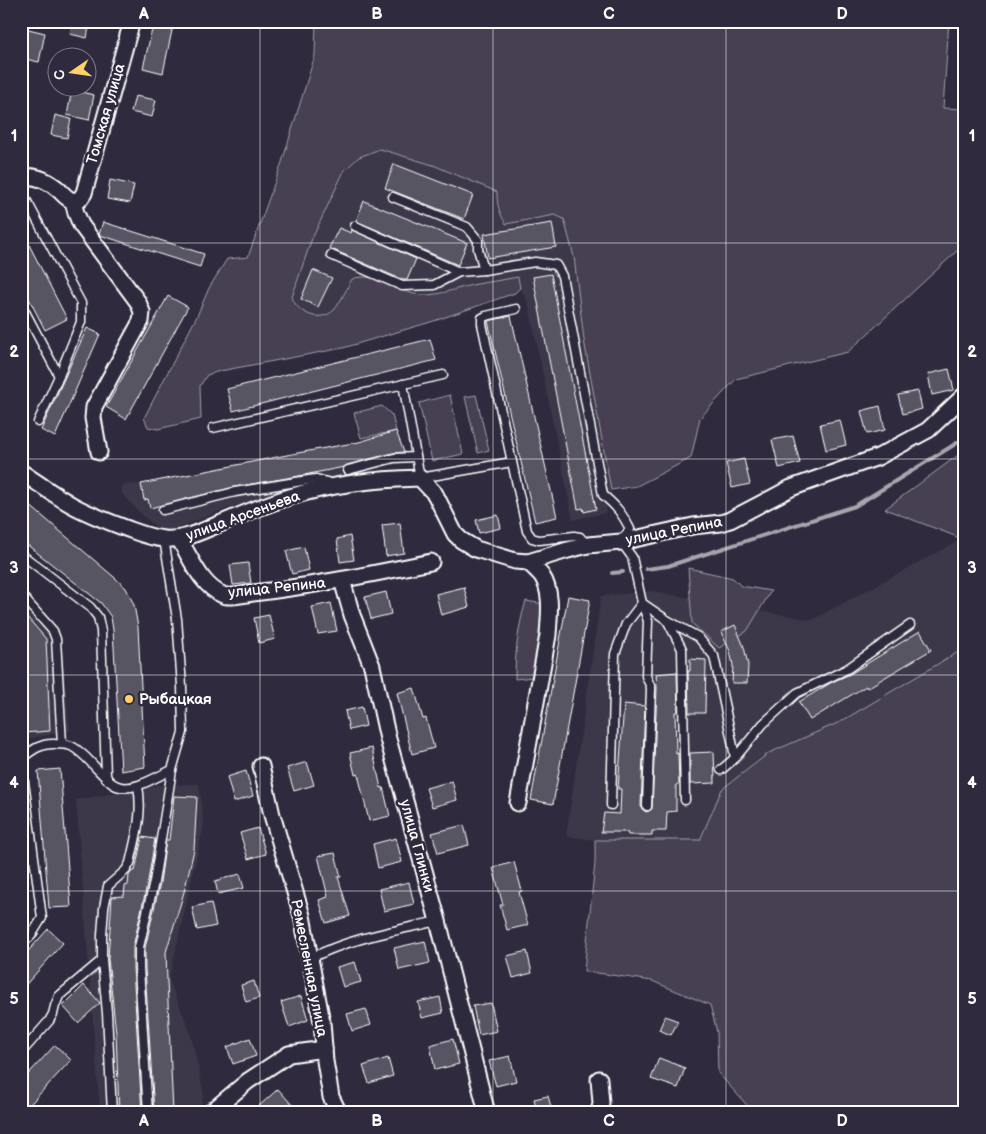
<svg xmlns="http://www.w3.org/2000/svg" width="986" height="1134" font-family="'Balsamiq Sans',sans-serif">
<style>
.built{fill:#3c3749}
.green{fill:#464152;stroke:#a2a0a8}
.lines{fill:none;stroke-linecap:round;stroke-linejoin:round}
.stream{stroke:#a7a6ad;stroke-width:4}
.building{fill:#595564;stroke:#fff}
.lane-casing{stroke:#fff;stroke-width:11}
.street-casing{stroke:#fff;stroke-width:19}
.lane{stroke:#2f2a3d;stroke-width:8}
.street{stroke:#2f2a3d;stroke-width:15}
.grid{fill:none;stroke:#fff;stroke-width:1;stroke-opacity:0.55}
.poi-dot{fill:#ffd166;stroke:#2f2a3d;stroke-width:2}
.labels{text-anchor:middle;dominant-baseline:central;stroke-width:5;stroke-linejoin:round;paint-order:stroke}
.street-label{font-size:15px;fill:#fff;stroke:#2f2a3d}
.poi-label{font-size:15px;font-weight:bold;fill:#fff;stroke:#2f2a3d;text-anchor:start}
.neatline{fill:none;stroke:#fff;stroke-width:2}
.grid-label{font-size:16px;text-anchor:middle;font-weight:bold;fill:#fff}
</style>
<rect width="100%" height="100%" fill="#2f2a3d"/>
<filter id="ink" filterUnits="userSpaceOnUse"><feTurbulence type="fractalNoise" baseFrequency=".02" numOctaves="2"/><feDisplacementMap in="SourceGraphic" scale="10" xChannelSelector="R" yChannelSelector="G"/><feConvolveMatrix kernelMatrix="1 2 1 2 8 2 1 2 1" color-interpolation-filters="sRGB"/></filter>
<g filter="url(#ink)">
<!-- built -->
<g class="built">
<path d="M380,149l53,16 64,27v14l2,7 7,11 49,-9 9,4 10,38 10,83 27,150 -6,23 -32,7 -45,-218 -8,-14 -2,-11 -47,9 -38,8h-18l-19,-7 -44,-8 -18,31 -13,7 -10,-1 -12,-7 -5,-5 -2,-6 19,-57 33,-70 15,-14z"/>
<path d="M396,431l9,24 -3,8 -134,32 -54,18 -50,21 -25,-22 -17,-18v-9l19,-1 151,-30 67,-12z"/>
<path d="M962,539l3,1v108l-125,74 -71,31 -47,36 -22,51h-105l-29,-4 35,-240 50,-5 161,29z"/>
<path d="M21,587l39,42 10,102 -49,9z"/>
<path d="M199,784l5,40 -35,156 21,51 14,63 -5,19h-99l-24,-313 82,-15z"/>
</g>
<!-- green -->
<g class="green">
<path d="M316,21h633l-6,87 22,1v137l-8,5 -109,101 -112,27 -36,39 -9,40 -54,28 -26,4 -27,-150 -10,-83 -10,-38 -9,-4 -49,9c-7,-12 -9,-18 -9,-32l-64,-27 -53,-16 -21,8 -15,14 -33,70 -19,56c3,9 8,13 16,17 8,4 19,3 26,-4 5,-5 14,-24 18,-31 22,-8 41,10 62,15 19,4 40,-5 58,-9 15,-3 30,-5 46,-8l2,11 -5,5 -81,28 -91,27 -123,23 -13,4 -7,11 1,33 -43,10 -10,-2 -4,-9 53,-102 12,-28 18,-29 21,-2 34,-95 33,-107z"/>
<path d="M450,395l13,59 -31,7 -13,-58z"/>
<path d="M476,395l13,55 -11,3 -13,-56z"/>
<path d="M382,406l10,9 4,16 -35,7 -7,-25z"/>
<path d="M965,450v90l-80,-31z"/>
<path d="M688,568l45,10 8,8 30,5 -24,40 -28,17 -27,-25z"/>
<path d="M526,601l18,3 -11,73 -18,2c0,-26 3,-53 11,-78z"/>
<path d="M965,648v465h-211l-36,-40 -1,-41 -7,-27 -58,-24 -68,-10 11,-108v-23h105l22,-51 47,-36 71,-31z"/>
</g>
<g class="lines">
<!-- stream -->
<g class="stream">
<path d="M646,569l22,-3 187,-60 110,-68"/>
<path d="M612,573l11,-1"/>
</g>
</g>
<!-- building -->
<g class="building">
<path d="M72,21h18l-3,17 -17,-4z"/>
<path d="M154,21h20l-11,52 -20,-5z"/>
<path d="M24,28l21,5 -6,29 -18,-4v-19z"/>
<path d="M72,90l22,5 -5,25 -22,-5z"/>
<path d="M135,96l21,4 -4,17 -21,-5z"/>
<path d="M55,115l16,4 -4,19 -16,-3z"/>
<path d="M394,164l79,31 -9,24 -79,-31z"/>
<path d="M110,180l24,5 -4,18 -23,-4z"/>
<path d="M364,201l103,42 -9,22 -102,-44z"/>
<path d="M103,222l101,32 -4,13 -100,-32 -1,-1z"/>
<path d="M552,223l4,24 -68,11 -4,-24z"/>
<path d="M339,228l12,5 1,-3 64,29 -9,21h-4l-74,-32z"/>
<path d="M21,229l46,90 -22,11 -24,-47z"/>
<path d="M313,270l19,8 -14,29 -17,-8z"/>
<path d="M551,274l45,235 -12,3 -1,-4 -5,1 -45,-232z"/>
<path d="M168,296l20,11 -62,112 -20,-12z"/>
<path d="M511,316l46,201 -22,5 -47,-201z"/>
<path d="M87,328l13,6 -45,103 -14,-7z"/>
<path d="M430,339l6,21 -203,51 -6,-22z"/>
<path d="M949,369l5,21 -22,5 -4,-21z"/>
<path d="M918,391l4,18 -19,5 -5,-19z"/>
<path d="M880,406l5,24 -18,4 -6,-23z"/>
<path d="M840,420l6,25 -20,5 -6,-26z"/>
<path d="M396,431l8,21 -11,1 -46,12 -3,2 -45,9 -65,11 -84,21 -2,-9 -4,1 -3,-16 151,-30 67,-12z"/>
<path d="M793,436l7,27 -21,5 -7,-28z"/>
<path d="M744,459l6,25 -18,4 -6,-25z"/>
<path d="M21,498l93,79 12,11 8,17 4,22 7,140 -24,4 -8,-141 -2,-13 -10,-14 -80,-63z"/>
<path d="M498,515l3,13 -22,5 -3,-13z"/>
<path d="M400,523l4,30 -18,3 -4,-31z"/>
<path d="M350,536l4,24 -14,2 -3,-23z"/>
<path d="M304,547l5,23 -17,4 -6,-23z"/>
<path d="M248,563l3,20 -18,2 -3,-20z"/>
<path d="M464,587l5,20 -28,8 -5,-21z"/>
<path d="M386,592l5,22 -20,5 -6,-22z"/>
<path d="M568,596l22,4 -37,204 -22,-4z"/>
<path d="M331,603l6,28 -19,3 -6,-27z"/>
<path d="M21,610l25,29 4,92 -27,2z"/>
<path d="M269,615l6,24 -16,4 -5,-25z"/>
<path d="M735,625l9,22 4,18 -1,18h-15l1,-18 -3,-14 -9,-19z"/>
<path d="M920,631l11,19 -64,38 -1,-2 -56,34 -11,-18 33,-20 18,-8z"/>
<path d="M690,659l16,1 -1,53h-16l-1,-42h2z"/>
<path d="M677,672l1,40h-3l1,42 2,-1 1,31 -3,1v26l-9,1 -1,19h-14v4h-24l-1,-3h-26l3,-19 16,1 1,-25h-3l6,-85 21,2 -4,100 1,3 4,3 3,-1 3,-2 5,-121 -1,-14z"/>
<path d="M414,688l9,31 3,-1 8,30 -22,6 -15,-61z"/>
<path d="M362,707l4,19 -17,4 -4,-19z"/>
<path d="M372,748l9,40 2,-1 7,29 -21,5 -11,-47 -3,1 -5,-22z"/>
<path d="M714,752l1,31 -25,1v-31z"/>
<path d="M307,762l7,23 -20,6 -7,-23z"/>
<path d="M60,769l11,138 -22,1 -11,-137z"/>
<path d="M246,771l7,25 -19,6 -7,-25z"/>
<path d="M452,781l5,19 -25,7 -6,-19z"/>
<path d="M174,796l23,1 -3,53 -10,42 -18,60 1,28 6,133h-19l-9,-145v-20l15,-65 6,-43h3z"/>
<path d="M464,825l5,20 -31,8 -6,-20z"/>
<path d="M258,828l8,26 -18,5 -8,-26z"/>
<path d="M142,837l13,2 -7,42 -15,66v21l9,145h-23l-3,-80 -8,-74 4,-62 12,-1 1,-10 3,-1 1,-10 3,-4h3z"/>
<path d="M396,838l6,24 -24,6 -5,-24z"/>
<path d="M335,853l6,24h-3l12,39 -24,7 -7,-23 9,-3 -10,-41z"/>
<path d="M514,862l8,29 -3,1 9,33 -21,5 -7,-25h3l-10,-37z"/>
<path d="M240,874l4,14 -26,6 -3,-13z"/>
<path d="M409,882l5,22 -30,7 -5,-22z"/>
<path d="M211,903l5,23 -19,4 -5,-23z"/>
<path d="M48,929l15,14 -42,47v-31z"/>
<path d="M425,941l5,22 -31,7 -5,-22z"/>
<path d="M527,951l5,22 -19,5 -6,-22z"/>
<path d="M355,962l6,20 -18,5 -6,-20z"/>
<path d="M254,981l5,17 -13,4 -5,-17z"/>
<path d="M84,985l16,18 -22,20 -15,-17z"/>
<path d="M301,996l7,24 -19,7 -8,-25z"/>
<path d="M440,997l3,16 -21,5 -4,-16z"/>
<path d="M491,1003l6,28 -18,4 -6,-29z"/>
<path d="M366,1009l5,16 -19,6 -5,-17z"/>
<path d="M665,1016l13,5 -7,14 -12,-5z"/>
<path d="M250,1038l6,18 -23,8 -6,-17z"/>
<path d="M453,1039l6,25 -24,6 -5,-25z"/>
<path d="M55,1045l16,15 -49,53h-1v-31z"/>
<path d="M510,1056l6,25 -20,5 -7,-25z"/>
<path d="M388,1058l5,18 -24,7 -6,-17z"/>
<path d="M659,1058l26,10 -7,20 -27,-9z"/>
<path d="M278,1089l16,18 -6,6h-23l-6,-7z"/>
<path d="M548,1096l3,11 -14,3 -3,-11z"/>
</g>
<g class="lines">
<!-- lane casing -->
<g class="lane-casing">
<g id="lane">
<path d="M21,190l60,113v19l-22,54 -21,46"/>
<path d="M393,197l74,30 11,13v9l6,21"/>
<path d="M355,226l104,46"/>
<path d="M331,255l71,31 32,-1 25,-13 25,-2 51,-8 21,3 6,11 41,219c13,11 19,18 27,34l-9,13 11,15 10,46 -16,21 -11,30 -4,151"/>
<path d="M21,304l38,72"/>
<path d="M516,309l-30,7 -4,2v6l45,207 5,7 7,2 35,-4 6,1 7,8"/>
<path d="M403,384l17,94 92,-16"/>
<path d="M213,428l230,-53"/>
<path d="M348,470l46,-12 22,-1"/>
<path d="M163,510l72,-18 67,-11 14,-2 11,3 4,3"/>
<path d="M21,554l69,53 8,10 3,14 5,144 2,5"/>
<path d="M21,595l32,36 3,8 6,105"/>
<path d="M667,620l31,17 16,19 18,85 3,17 -14,12"/>
<path d="M735,758l28,-34 34,-31 50,-24 63,-44"/>
<path d="M647,806l4,-118 -5,-12 2,-55 -6,-18 25,17 15,29 3,151"/>
<path d="M21,945l10,-9 11,-18 -21,-159c11,-9 20,-16 34,-15 5,0 11,0 16,2 11,5 20,17 29,26 6,6 12,14 21,15 16,3 36,-11 51,-17l11,-38 -1,-46 -5,-67 -13,-80"/>
<path d="M311,958c39,-20 84,-27 127,-37"/>
<path d="M21,1053l28,-32 4,-7 2,-8 4,-10 43,-36"/>
<path d="M112,1113l-5,-100 -5,-53v-25l2,-27 4,-22 18,-16 4,-7c6,-27 13,-49 8,-77"/>
<path d="M148,1113l-9,-145v-21l15,-65 18,-112"/>
</g>
</g>
<!-- street casing -->
<g class="street-casing">
<g id="street">
<path d="M21,177c15,-2 28,4 39,14 4,4 7,8 13,10l3,12 5,12 57,77 4,10 -1,9 -47,86 -1,11 6,34"/>
<path d="M73,201l7,-2 4,-6 48,-172"/>
<path d="M21,472c17,11 33,23 51,33 18,10 37,17 56,24 11,4 24,9 36,10 21,2 39,-9 58,-16 23,-10 47,-20 71,-27 43,-13 83,-17 127,-18l15,16 20,40 6,6 15,9 39,12 13,1 40,-12 20,-5 33,-3 72,-16 28,-3 9,-3 61,-32 87,-31 50,-27 37,-35"/>
<path d="M179,539c12,19 22,47 44,56 6,3 23,-1 30,-2 60,-7 119,-19 178,-31"/>
<path d="M342,580l10,35 20,51 16,73 50,182 49,192"/>
<path d="M261,766l11,49 30,101 20,106 3,39 6,36 8,16"/>
<path d="M518,803l30,-168c1,-18 5,-42 -6,-59 -4,-5 -9,-9 -14,-14"/>
<path d="M599,1079l2,24 -2,10"/>
<path d="M210,1113l38,-32 41,-27 35,-5"/>
</g>
</g>
<!-- lane -->
<use href="#lane" class="lane"/>
<!-- street -->
<use href="#street" class="street"/>
</g>
</g>
<!-- grid -->
<path class="grid" d="M260,21v1092M493,21v1092M726,21v1092M21,243h944M21,459h944M21,675h944M21,891h944"/>
<!-- markers -->
<circle class="poi-dot" cx="129" cy="699" r="5"/>
<g class="labels">
<!-- street labels -->
<g class="street-label">
<text transform="translate(106 114) rotate(-74)">Томская улица</text>
<text transform="translate(243 516) rotate(-20)">улица Арсеньева</text>
<text transform="translate(674 531) rotate(-11)">улица Репина</text>
<text transform="translate(277 588) rotate(-6)">улица Репина</text>
<text transform="translate(417 846) rotate(75)">улица Глинки</text>
<text transform="translate(309 968) rotate(79)">Ремесленная улица</text>
</g>
<!-- poi labels -->
<g class="poi-label">
<text x="139" y="699">Рыбацкая</text>
</g>
</g>
<!-- margin -->
<rect width="986" height="1134" fill="none" stroke="#2f2a3d" stroke-width="55"/>
<!-- north arrow -->
<g transform="translate(72 72) rotate(257)"><circle r="24" fill="#2f2a3d" stroke="#827f8b"/>
<path d="M0-4L9 19L0 12L-9 19Z" fill="#ffd166"/>
<text y="-8" font-size="14" font-weight="bold" text-anchor="middle" fill="#ffffff">С</text>
</g>
<rect x="28" y="28" width="930" height="1078" class="neatline"/>
<g class="grid-label">
<text x="144" y="19">A</text>
<text x="377" y="19">B</text>
<text x="609" y="19">C</text>
<text x="842" y="19">D</text>
<text x="14" y="141">1</text>
<text x="972" y="141">1</text>
<text x="14" y="357">2</text>
<text x="972" y="357">2</text>
<text x="14" y="573">3</text>
<text x="972" y="573">3</text>
<text x="14" y="788">4</text>
<text x="972" y="788">4</text>
<text x="14" y="1004">5</text>
<text x="972" y="1004">5</text>
<text x="144" y="1126">A</text>
<text x="377" y="1126">B</text>
<text x="609" y="1126">C</text>
<text x="842" y="1126">D</text>
</g>
</svg>
